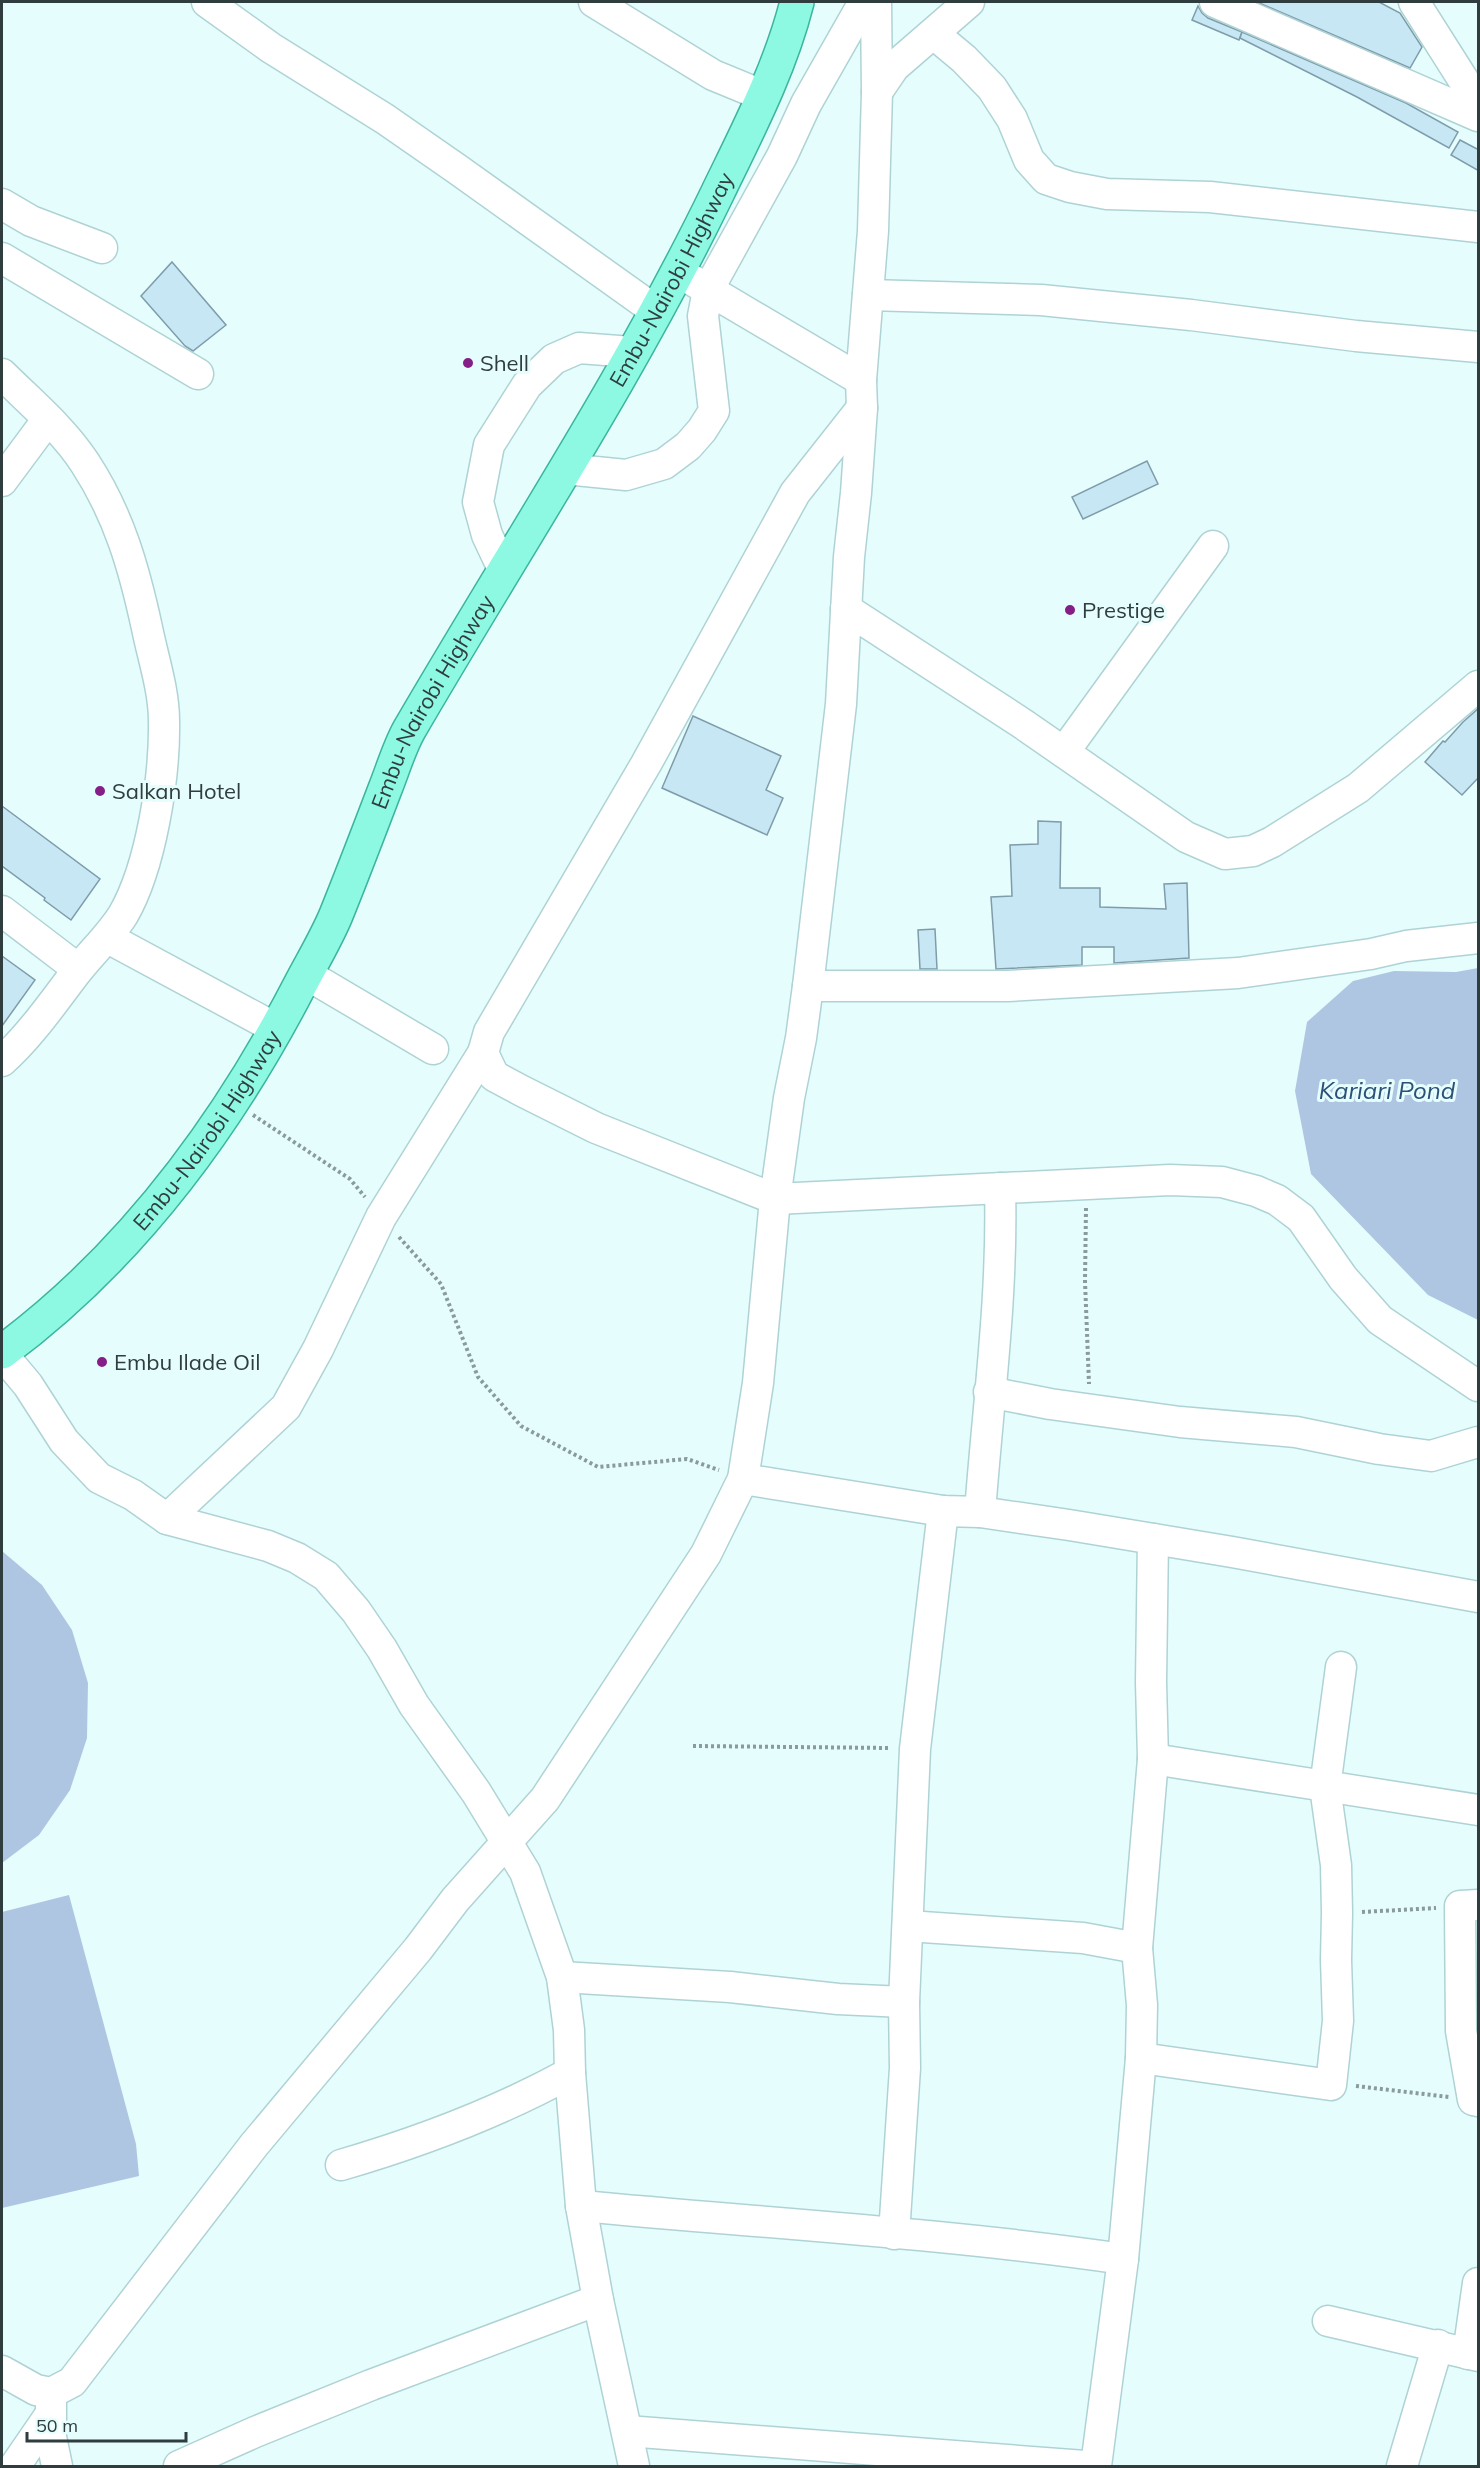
<svg xmlns="http://www.w3.org/2000/svg" width="1480" height="2468" font-family="Mulish,sans-serif">
<style>
.water{fill:#aec6e1}
.building{fill:#c7e7f5;stroke:#7e9ca9;stroke-width:1.5}
.lines{fill:none;stroke-linecap:round;stroke-linejoin:round}
.minor-casing{stroke:#afd3d5;stroke-width:33}
.major-casing{stroke:#3bb59d;stroke-width:36}
.path{stroke:#899b9c;stroke-width:4;stroke-dasharray:3 3;stroke-linecap:butt}
.minor{stroke:#fff;stroke-width:30}
.major{stroke:#8df9e3;stroke-width:33}
.poi-dot{fill:#851f87;stroke:#e6fdfe;stroke-width:2}
.labels{text-anchor:middle;dominant-baseline:central;stroke-width:6;stroke-linejoin:round;paint-order:stroke}
.street-label{font-size:22px;fill:#2f3d3e;stroke:#e6fdfe}
.poi-label{font-size:22px;fill:#2f3d3e;stroke:#e6fdfe;text-anchor:start}
.water-label{font-size:24px;font-style:italic;fill:#2c5177;stroke:#e6fdfe}
</style>
<rect width="100%" height="100%" fill="#e6fdfe"/>
<!-- water -->
<g class="water">
<path d="M1478,968v352l-50,-25 -117,-121 -16,-83 12,-69 46,-41 41,-10 62,1z"/>
<path d="M2,1551l40,34 30,45 16,53 -1,55 -17,52 -31,45 -37,28z"/>
<path d="M69,1895l67,249 3,32 -137,32v-296z"/>
</g>
<!-- building -->
<g class="building">
<path d="M1257,2h122l21,11 22,34 -12,21z"/>
<path d="M1198,6l4,7 6,5 34,14 -3,8 -47,-20z"/>
<path d="M1242,32l164,71 52,29 -9,16 -92,-51 -117,-59z"/>
<path d="M1460,140l19,10v21l-28,-16z"/>
<path d="M172,262l54,63 -33,26 -8,-5 -44,-50z"/>
<path d="M1147,461l11,23 -75,35 -11,-22z"/>
<path d="M1479,708v69l-17,18 -37,-33 18,-21 2,1 18,-20z"/>
<path d="M693,716l88,40 -15,34 17,8 -16,37 -105,-47z"/>
<path d="M2,806l98,73 -29,41 -27,-20 1,-2 -43,-32z"/>
<path d="M1038,821l23,1 -1,66h40v19l66,2 -2,-25 23,-1 2,75 -75,5v-16h-32v18l-86,4 -5,-72 21,-1 -2,-51 28,-1z"/>
<path d="M935,929l2,40h-17l-2,-39z"/>
<path d="M2,956l33,24 -33,46z"/>
</g>
<g class="lines">
<!-- minor casing -->
<g class="minor-casing">
<g id="minor">
<path d="M207,2l64,46 114,71 72,50 199,142"/>
<path d="M594,2l119,73 51,21"/>
<path d="M1215,2l263,114"/>
<path d="M1414,2l64,101"/>
<path d="M934,34l30,25 28,29 20,31 17,41 17,19 24,8 37,7 103,3 268,30"/>
<path d="M877,92l17,-25 75,-65"/>
<path d="M2,204l29,17 71,27"/>
<path d="M2,258l196,116"/>
<path d="M692,280l169,100"/>
<path d="M868,295l173,5 150,15 165,21 122,11"/>
<path d="M2,374c28,28 61,55 83,89 34,52 49,105 62,165 6,30 17,62 17,93 1,56 -13,146 -41,194 -14,22 -33,39 -49,60 -22,29 -45,62 -72,86"/>
<path d="M862,408l-67,85 -149,271 -157,268 -6,21 11,23 28,15 74,37 179,71 395,-19 52,2 34,9 21,9 24,18 42,60 37,42 98,66"/>
<path d="M565,469l61,6 38,-11 24,-18 14,-16 12,-19 -11,-95 5,-26 74,-134 24,-52 58,-102"/>
<path d="M2,481l46,-62"/>
<path d="M504,571l-17,-36 -9,-33 11,-57 38,-60 27,-26 25,-11 53,4"/>
<path d="M846,609l177,115 163,113 39,17 28,-3 19,-9 86,-54 120,-102"/>
<path d="M1064,752l149,-206"/>
<path d="M2,911l76,58"/>
<path d="M108,938l169,91"/>
<path d="M306,974l127,75"/>
<path d="M808,986h200l230,-13 133,-19 35,-8 72,-8"/>
<path d="M2,1354l26,31 36,56 35,37 34,17 34,24 101,27 29,12 29,18 30,35 26,38 32,56 62,87 49,80 37,105 7,53 1,43 11,133 17,94 36,166"/>
<path d="M989,1392l61,12 130,18 116,10 83,17 52,7 47,-14"/>
<path d="M743,1479l200,32 37,1 89,13 163,27 246,45"/>
<path d="M980,1512c8,-108 23,-216 20,-324"/>
<path d="M167,1519l119,-112 32,-58 63,-132 102,-164"/>
<path d="M1153,1759l325,51"/>
<path d="M1478,1905l-18,1 1,125 12,69 5,1"/>
<path d="M908,1926l175,12 54,10"/>
<path d="M562,1977l168,10 108,12 66,3 11,-253 28,-238"/>
<path d="M1141,2058l190,27 7,-64 -2,-61 1,-47 -1,-48 -11,-78 16,-120"/>
<path d="M341,2165c79,-23 156,-52 229,-92"/>
<path d="M581,2206c181,17 363,27 542,53"/>
<path d="M894,2234l11,-166 -1,-66"/>
<path d="M1328,2321l150,35"/>
<path d="M1468,2354l10,-71"/>
<path d="M2,2371l34,19 15,3 21,-11 182,-237 164,-196 37,-49 90,-101 161,-245 37,-75 15,-96 17,-184 14,-101 12,-60 7,-52 33,-282 8,-147 7,-64 6,-85 -1,-28 12,-149 4,-139 -1,-90"/>
<path d="M51,2393v44l6,29"/>
<path d="M627,2431l458,35"/>
<path d="M15,2466l35,-51"/>
<path d="M179,2466l76,-34 116,-47 227,-85"/>
<path d="M1096,2466l27,-207 18,-201 1,-53 -5,-57 16,-189 -2,-77 2,-143"/>
<path d="M1402,2466l36,-121"/>
</g>
</g>
<!-- major casing -->
<g class="major-casing">
<g id="major">
<path id="s1" d="M2,1352c127,-94 225,-226 298,-367 12,-23 26,-46 36,-70 17,-42 33,-84 49,-126 8,-20 14,-41 24,-59 104,-179 219,-352 309,-538 30,-62 62,-123 79,-190"/>
</g>
</g>
<!-- path -->
<g class="path">
<path d="M253,1115l97,64 15,18"/>
<path d="M1086,1208l-1,73 4,103"/>
<path d="M399,1237l42,47 37,93 43,49 77,41 89,-8 32,11"/>
<path d="M693,1746l197,2"/>
<path d="M1362,1912l74,-4"/>
<path d="M1356,2086l93,11"/>
</g>
<!-- minor -->
<use href="#minor" class="minor"/>
<!-- major -->
<use href="#major" class="major"/>
</g>
<!-- markers -->
<g class="poi-dot">
<circle cx="468" cy="363" r="6"/>
<circle cx="1070" cy="610" r="6"/>
<circle cx="100" cy="791" r="6"/>
<circle cx="102" cy="1362" r="6"/>
</g>
<g class="labels">
<!-- street labels -->
<g class="street-label">
<text stroke="none"><textPath href="#s1" startOffset="1276">Embu-Nairobi Highway</textPath></text>
<text stroke="none"><textPath href="#s1" startOffset="790">Embu-Nairobi Highway</textPath></text>
<text stroke="none"><textPath href="#s1" startOffset="304">Embu-Nairobi Highway</textPath></text>
</g>
<!-- poi labels -->
<g class="poi-label">
<text x="480" y="363">Shell</text>
<text x="1082" y="610">Prestige</text>
<text x="112" y="791">Salkan Hotel</text>
<text x="114" y="1362">Embu Ilade Oil</text>
</g>
<!-- water labels -->
<g class="water-label">
<text x="1387" y="1090">Kariari Pond</text>
</g>
</g>
<!-- border -->
<rect width="1480" height="2468" fill="none" stroke="#2f3d3e" stroke-width="6"/>
<!-- scale -->
<path d="M27 2432v9h159v-9" fill="none" stroke="#2f3d3e" stroke-width="3"/>
<text x="36" y="2432" font-size="18" fill="#2f3d3e" stroke="#e6fdfe" stroke-width="4.5" paint-order="stroke">50 m</text>
</svg>
